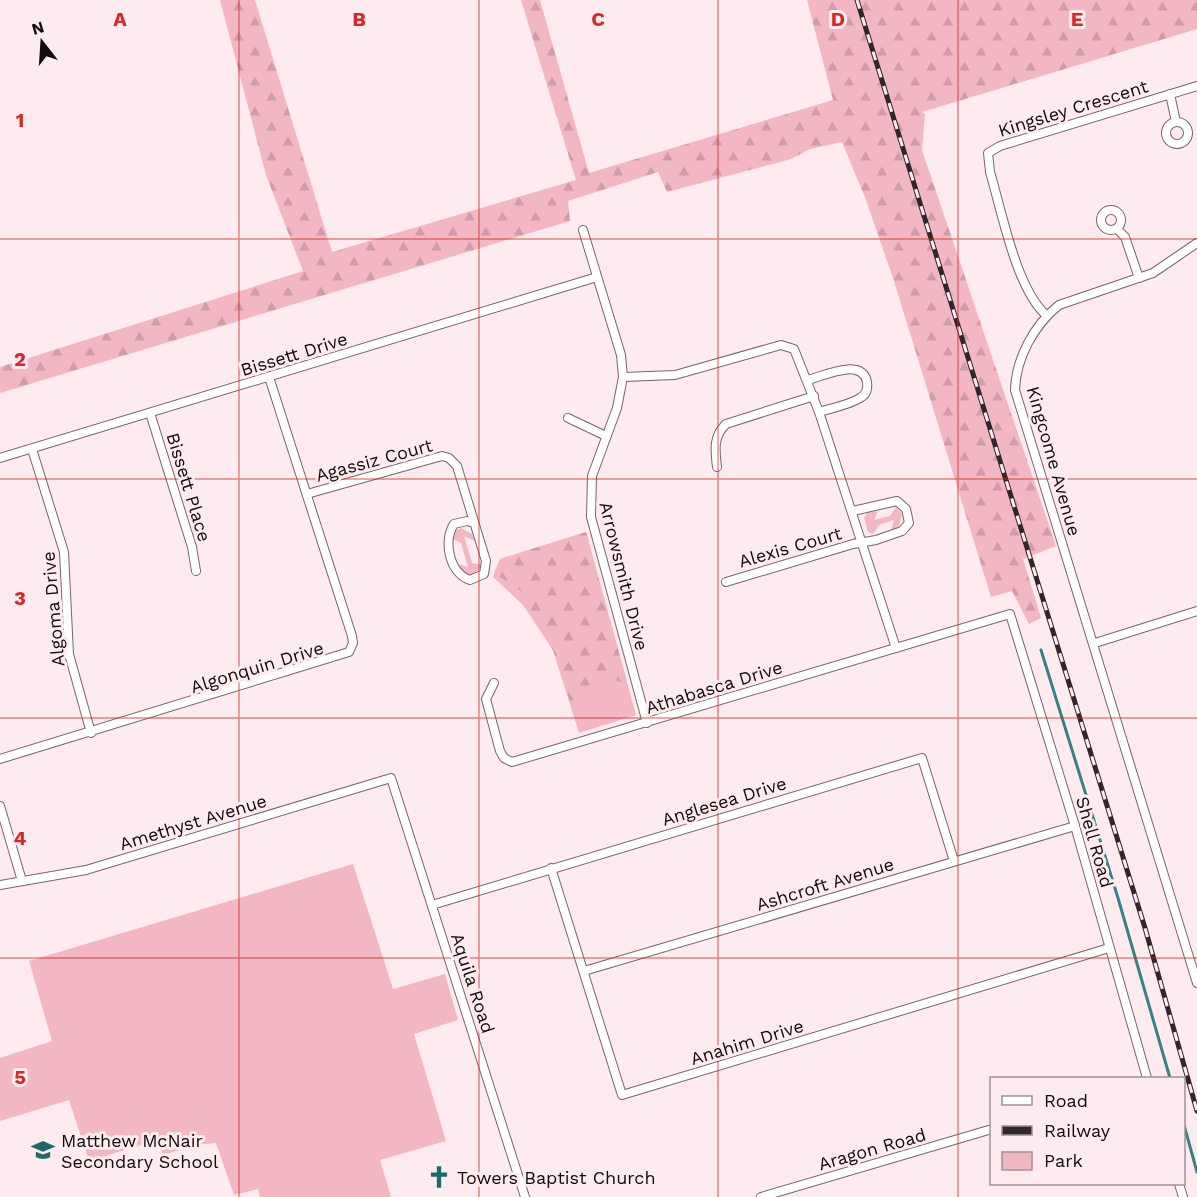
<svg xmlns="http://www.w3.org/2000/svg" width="1197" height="1197" font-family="'Work Sans',sans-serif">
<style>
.green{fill:#f3b7c4}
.forest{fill:url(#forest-firs)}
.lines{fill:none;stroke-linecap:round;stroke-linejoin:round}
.stream{stroke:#388283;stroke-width:3}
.minor-casing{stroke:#786468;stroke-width:10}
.minor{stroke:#fff;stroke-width:8}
.rail-casing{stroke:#31272a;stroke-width:5}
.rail{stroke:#feebef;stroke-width:3;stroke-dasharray:9;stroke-linecap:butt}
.grid{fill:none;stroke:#d62828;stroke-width:1.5;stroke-opacity:0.55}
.labels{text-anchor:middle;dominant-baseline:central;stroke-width:6;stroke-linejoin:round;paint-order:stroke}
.street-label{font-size:18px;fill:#120a0c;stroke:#feebef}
.poi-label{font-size:18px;fill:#120a0c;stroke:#feebef;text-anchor:start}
.grid-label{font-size:20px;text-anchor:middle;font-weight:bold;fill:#d62828;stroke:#feebef;stroke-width:6;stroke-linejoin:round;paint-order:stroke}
</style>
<defs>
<pattern id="forest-firs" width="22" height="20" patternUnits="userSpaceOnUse" patternTransform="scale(1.5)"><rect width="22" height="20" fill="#f3b7c4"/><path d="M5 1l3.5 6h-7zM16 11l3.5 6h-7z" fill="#cf9ca7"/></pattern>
</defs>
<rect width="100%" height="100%" fill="#feebef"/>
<!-- green -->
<g class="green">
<path d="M896,507l6,7 -3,12 -8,4 3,-10 -15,5 -6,9 -5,-2 -4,-14 3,-5 11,-2 -4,9 16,-4z"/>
<path d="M461,528l11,6 3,7 -11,-5 8,27 10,2 -9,11 -8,-1 -7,-11 10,3 -7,-24 -10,-5 4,-7z"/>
<path d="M586,532l50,183 -57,18 -26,-83 -30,-45 -30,-28 7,-18z"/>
<path d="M353,864l40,125 52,-15 13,46 -44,14 32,107 -66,19 11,37h-131l-2,-8 -24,6 -18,-52 -20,2 -33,10 -6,-15 -68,21 -20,-61 -69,21v-63l52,-17 -23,-80z"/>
</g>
<!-- forest -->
<g class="forest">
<path d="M220,0h35l77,252 244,-72 -55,-180h19l49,173 244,-73 -26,-100h390v29l-275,83 3,2 -3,36 134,396 -33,13 18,59 -12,6 -17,-33 -21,6 -97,-316 -28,-81 -24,-58 -32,7 -19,10 -124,33 -9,-20 -90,29 2,20 -570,172v-26l303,-96 -37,-96z"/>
<path d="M586,532l41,150c-8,2 -10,-3 -18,-3 -14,0 -27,22 -36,32l-20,-61 -21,-33 -2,-20 -36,-24 6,-14z"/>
</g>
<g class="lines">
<!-- stream -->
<g class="stream">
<path d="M1041,650l77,248 52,180"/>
<path d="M1184,1125l13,47"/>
</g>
<!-- minor casing -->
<g class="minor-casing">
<g id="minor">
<path d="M1170,94l6,28"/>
<circle cx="1177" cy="133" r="11"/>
<circle cx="1111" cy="220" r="10"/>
<path d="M1117,229l8,8 14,41"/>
<path d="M583,230l38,125 2,22 -6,31 -25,68 -1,41 56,206"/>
<path d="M1197,243l-44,30 -94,32c-25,20 -43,53 -44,85l182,593"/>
<path d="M1046,315c-30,-27 -44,-103 -56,-143l-2,-19 12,-7 197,-60"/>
<path d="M623,377l52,-2 106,-30 13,4 25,63 77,236"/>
<path d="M808,380c15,-4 54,-23 59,2 1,7 -1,13 -7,16 -11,7 -28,10 -41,14"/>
<path d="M150,413l42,134 4,24"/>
<path d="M568,418l38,18"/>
<path d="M32,449l32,103 5,102 22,79"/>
<path d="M0,458l597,-181"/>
<path d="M717,467c-2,-17 -4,-31 9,-43l88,-28"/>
<path d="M307,494l135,-38 7,2 8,8 29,95 -2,13 -14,6c-21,-7 -27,-39 -16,-56l13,-3 7,2"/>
<path d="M726,582l127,-38 23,-4 26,-9 7,-8 -3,-14 -9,-8 -44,10"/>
<path d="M1095,643l102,-32"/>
<path d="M494,683l-8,16 14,52 4,7 8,4 498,-148 65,212 72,252"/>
<path d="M0,759l349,-107 4,-9 -1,-7 -83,-259"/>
<path d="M0,806l22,75"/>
<path d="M551,868l71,227 487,-147"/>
<path d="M0,885l86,-15 305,-92 134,419"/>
<path d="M432,905l490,-147 32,103"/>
<path d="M584,971l491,-145"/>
<path d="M1179,1184l4,13"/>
<path d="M761,1197l231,-68"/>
</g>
</g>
<!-- minor -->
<use href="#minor" class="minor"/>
<!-- rail casing -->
<g class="rail-casing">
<path id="rail" d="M857,0l288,928 52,183"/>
</g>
<!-- rail -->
<use href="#rail" class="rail"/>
</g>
<!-- grid -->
<path class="grid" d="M239,0v1197M479,0v1197M718,0v1197M958,0v1197M0,239h1197M0,479h1197M0,718h1197M0,958h1197"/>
<!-- icons -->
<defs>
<g id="school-bare" transform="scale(1.8)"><path d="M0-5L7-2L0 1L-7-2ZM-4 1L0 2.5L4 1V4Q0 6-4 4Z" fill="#1d6a6b" stroke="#feebef" stroke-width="2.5" paint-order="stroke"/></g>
<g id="church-bare" transform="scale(1.8)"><path d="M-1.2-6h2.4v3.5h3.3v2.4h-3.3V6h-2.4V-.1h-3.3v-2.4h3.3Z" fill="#1d6a6b" stroke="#feebef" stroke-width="2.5" paint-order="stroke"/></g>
</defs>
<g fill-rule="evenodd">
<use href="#school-bare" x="43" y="1150"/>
<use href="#church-bare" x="439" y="1177"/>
</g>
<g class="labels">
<!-- street labels -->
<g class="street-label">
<text transform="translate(1073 108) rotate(-17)">Kingsley Crescent</text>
<text transform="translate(294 354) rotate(-17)">Bissett Drive</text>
<text transform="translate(374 460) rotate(-15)">Agassiz Court</text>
<text transform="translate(1054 461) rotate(74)">Kingcome Avenue</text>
<text transform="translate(189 487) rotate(73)">Bissett Place</text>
<text transform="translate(790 547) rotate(-16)">Alexis Court</text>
<text transform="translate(624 576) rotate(76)">Arrowsmith Drive</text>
<text transform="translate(53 609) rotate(-95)">Algoma Drive</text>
<text transform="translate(257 667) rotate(-17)">Algonquin Drive</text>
<text transform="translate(714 687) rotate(-17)">Athabasca Drive</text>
<text transform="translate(724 801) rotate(-17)">Anglesea Drive</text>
<text transform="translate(193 822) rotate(-17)">Amethyst Avenue</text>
<text transform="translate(1095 842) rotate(74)">Shell Road</text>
<text transform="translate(825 884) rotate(-17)">Ashcroft Avenue</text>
<text transform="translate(473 983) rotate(72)">Aquila Road</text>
<text transform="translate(747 1042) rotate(-17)">Anahim Drive</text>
<text transform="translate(872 1149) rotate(-16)">Aragon Road</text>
</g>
<!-- poi labels -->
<g class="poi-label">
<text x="61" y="1140">Matthew McNair<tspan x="61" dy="21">Secondary School</tspan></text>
<text x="457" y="1177">Towers Baptist Church</text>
</g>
</g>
<g class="grid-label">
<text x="120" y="26">A</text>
<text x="359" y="26">B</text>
<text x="598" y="26">C</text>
<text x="838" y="26">D</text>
<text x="1077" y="26">E</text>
<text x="20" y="127">1</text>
<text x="20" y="366">2</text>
<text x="20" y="605">3</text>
<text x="20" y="845">4</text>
<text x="20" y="1084">5</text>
</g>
<!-- legend -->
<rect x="990" y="1077" width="195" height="108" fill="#feebef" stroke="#a09194" stroke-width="1.5"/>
<rect x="1002" y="1096" width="30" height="9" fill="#ffffff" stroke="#a09194" stroke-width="1.5"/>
<text x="1044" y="1107" font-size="18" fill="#120a0c">Road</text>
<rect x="1002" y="1126" width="30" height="9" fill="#31272a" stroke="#a09194" stroke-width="1.5"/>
<text x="1044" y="1137" font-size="18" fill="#120a0c">Railway</text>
<rect x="1002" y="1152" width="30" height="18" fill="#f3b7c4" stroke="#a09194" stroke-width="1.5"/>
<text x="1044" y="1167" font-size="18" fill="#120a0c">Park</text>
<!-- north arrow -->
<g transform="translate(42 42) rotate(343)" stroke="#feebef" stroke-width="4.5" paint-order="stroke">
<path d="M0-4.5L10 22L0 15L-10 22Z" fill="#120a0c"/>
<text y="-9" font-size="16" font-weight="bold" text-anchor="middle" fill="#120a0c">N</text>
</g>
</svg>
